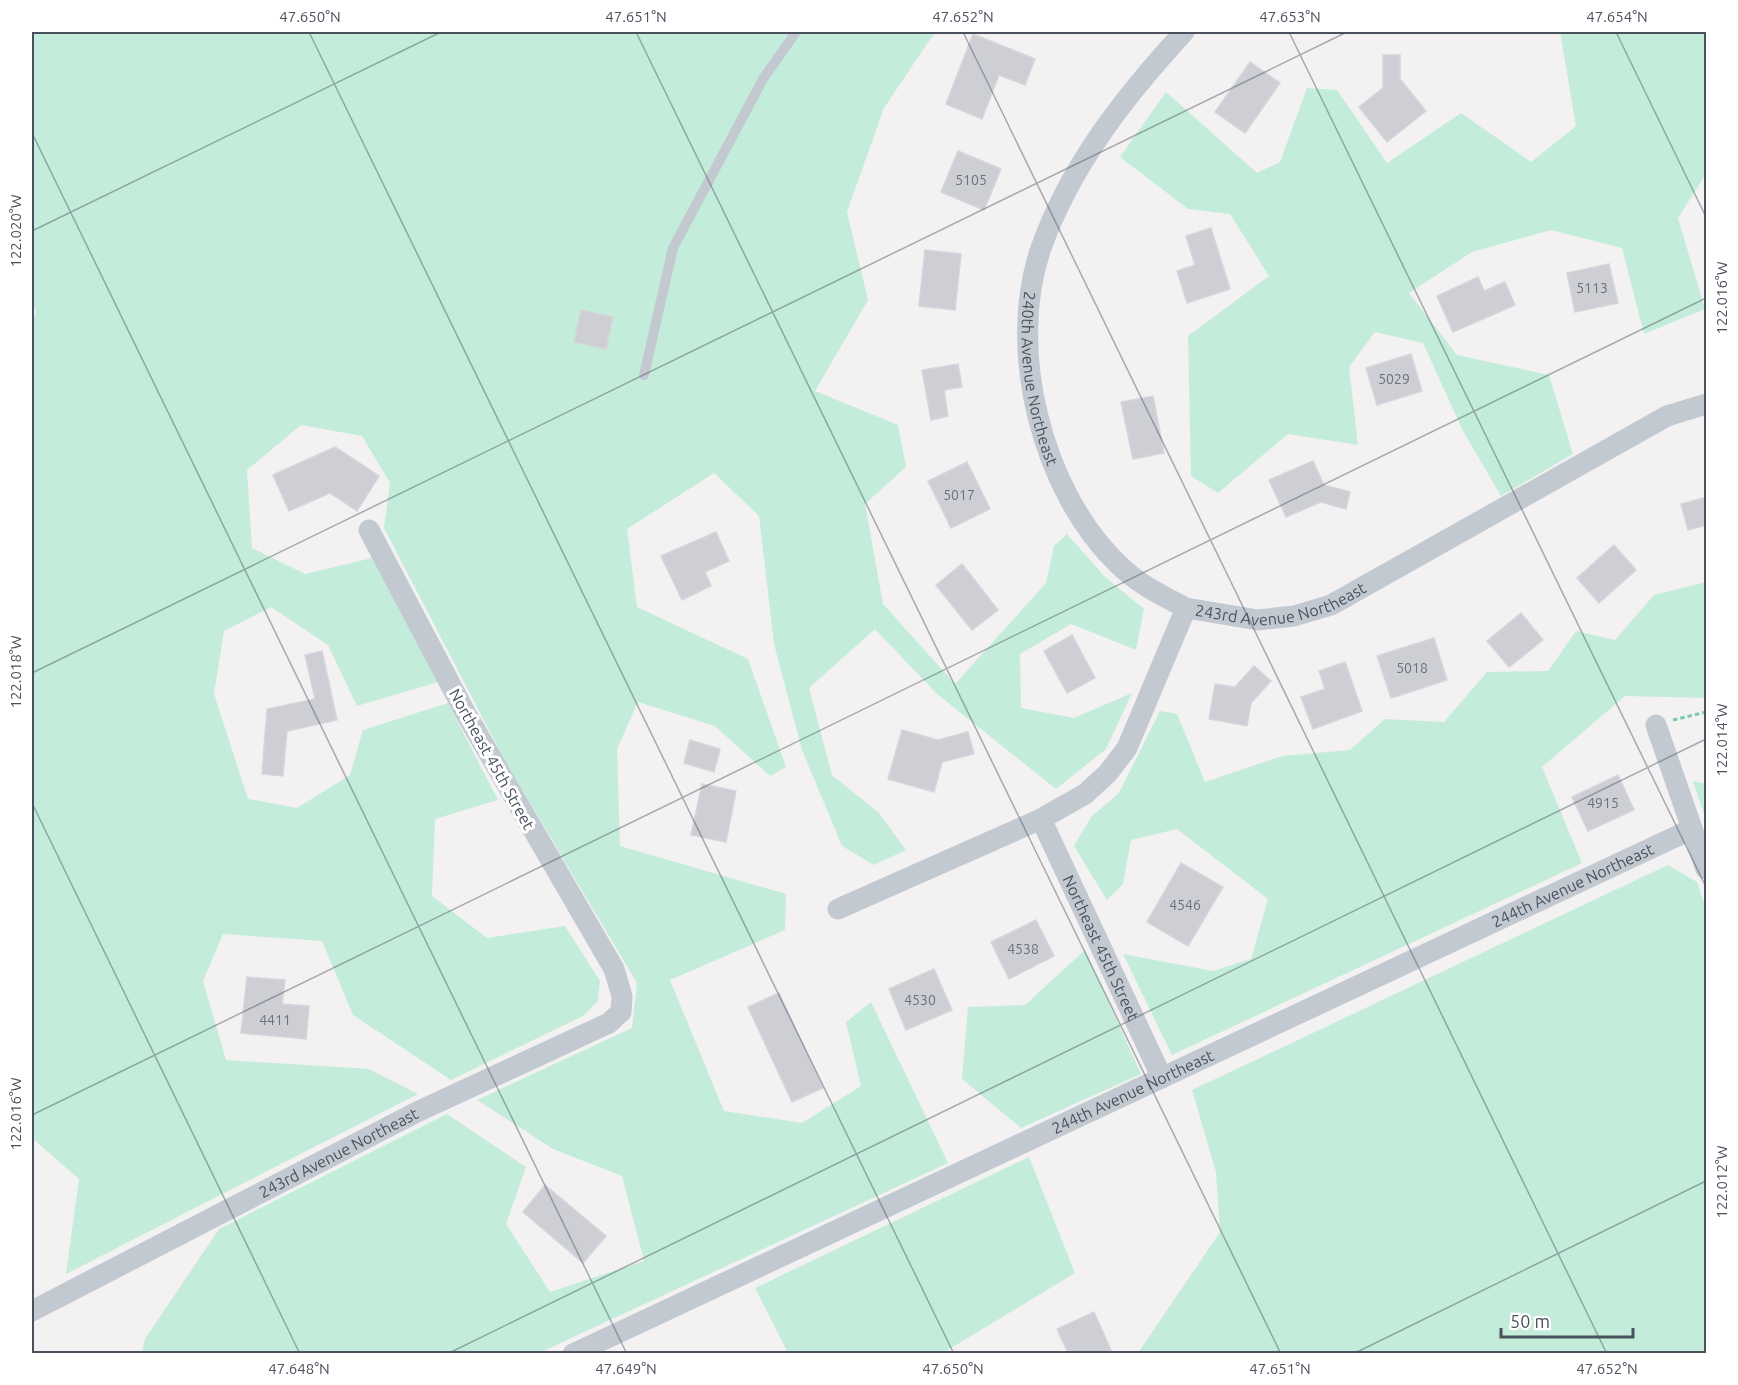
<svg xmlns="http://www.w3.org/2000/svg" width="1738" height="1385" font-family="Ubuntu,sans-serif">
<style>
.green{fill:#c3edda}
.building{fill:#cecfd5;stroke:#d5d6dc;stroke-width:1.5}
.lines{fill:none;stroke-linecap:round;stroke-linejoin:round}
.path{stroke:#7dc9b0;stroke-width:3;stroke-dasharray:4.5 3;stroke-linecap:butt}
.service{stroke:#c3c9d1;stroke-width:10}
.minor{stroke:#c3c9d1;stroke-width:21}
.ticks{fill:none;stroke:#4a515d;stroke-width:1.5;stroke-opacity:0.45}
.labels{text-anchor:middle;dominant-baseline:central;stroke-width:6;stroke-linejoin:round;paint-order:stroke}
.number-label{font-size:14px;fill:#6b707b}
.street-label{font-size:16px;fill:#4a515d;stroke:#fff}
.neatline{fill:none;stroke:#4a515d;stroke-width:2}
.ticks-label{font-size:15px;text-anchor:middle;fill:#4a515d}
</style>
<rect width="100%" height="100%" fill="#f3f1f1"/>
<!-- green -->
<g class="green">
<path d="M32,32h903l-51,76 -37,104 21,88 -53,91 83,34 8,42 -41,37 18,100 72,80 91,-101 8,-37 13,-12 37,42 40,33 -8,41 -65,-26 -51,30 1,54 53,10 58,-25 -26,56 -50,40 -119,-95 -62,-65 -66,59 23,87 47,38 27,37 -32,15 -32,-19 -40,-96 -28,-106 -15,-128 -45,-43 -87,56 10,78 111,52 38,108 -16,9 -55,-50 -77,-24 -21,47 3,97 166,48 -1,36 -115,50 54,131 78,12 59,-37 -15,-64 25,-20 77,161 -409,190h-397l3,-14 74,-110 228,-115 79,53 -20,57 44,68 94,-31 -22,-85 -69,-27 -76,-49 155,-72 5,-45 -133,-224 -120,-231 6,-45 -28,-47 -61,-11 -54,45 5,78 53,26 67,-16 66,124 -81,24 -29,-61 -57,-38 -47,24 -10,63 34,105 49,9 53,-33 13,-45 85,-27 50,97 -63,19 -3,77 55,42 78,-12 35,55 -2,20 -15,15 -132,64 -98,-65 -31,-74 -99,-7 -20,47 23,79 143,9 49,25 -352,180 13,-95 -47,-41v-810l4,-17 -4,-9z"/>
<path d="M1560,32h146v142l-28,44 27,91 -61,25 -22,-86 -71,-18 -79,22 -63,41 48,62 92,20 24,79 -72,42 -38,-65 -40,-88 -48,-11 -26,35 9,78 -70,-11 -70,59 -27,-17 -3,-140 81,-60 -39,-62 -42,-5 -68,-52 46,-65 91,81 23,-11 27,-74 30,2 50,73 74,-50 70,49 45,-36z"/>
<path d="M1706,582v116l-81,-2 -83,71 40,96 -410,192 -49,-101 90,17 38,-12 17,-60 -91,-70 -46,11 -8,44 -16,16 -33,-54 17,-29 28,-24 41,-82 17,3 28,68 77,-26 68,-6 35,-31 59,3 43,-50 61,-1 28,-40 39,9 39,-45z"/>
<path d="M1693,781l13,3v36z"/>
<path d="M1668,865l29,17 9,27v444h-568l82,-121 -4,-60 -24,-82z"/>
<path d="M1085,950l56,124 -120,54 -59,-49 6,-72 57,-2z"/>
<path d="M1029,1157l46,116 -132,80h-155l-33,-65z"/>
</g>
<!-- building -->
<g class="building">
<path d="M973,34l62,25 -10,26 -26,-10 -17,44 -36,-15z"/>
<path d="M1383,55h17v24l26,32 -39,31 -28,-35 24,-19z"/>
<path d="M1250,62l30,21 -35,50 -30,-21z"/>
<path d="M958,151l43,18 -17,41 -43,-18z"/>
<path d="M1211,228l19,61 -43,14 -10,-32 18,-6 -9,-29z"/>
<path d="M925,250l36,4 -6,56 -36,-4z"/>
<path d="M1609,264l9,39 -43,9 -8,-39z"/>
<path d="M1478,277l6,14 21,-9 10,23 -62,27 -16,-36z"/>
<path d="M581,310l32,7 -7,32 -32,-7z"/>
<path d="M1411,354l11,37 -45,14 -11,-37z"/>
<path d="M958,364l4,23 -18,3 4,26 -17,4 -9,-50z"/>
<path d="M1153,396l11,57 -31,6 -12,-57z"/>
<path d="M335,447l44,29 -22,35 -27,-18 -41,18 -16,-36z"/>
<path d="M1313,461l11,24 26,7 -4,17 -25,-7 -35,15 -17,-37z"/>
<path d="M967,462l23,47 -39,19 -23,-47z"/>
<path d="M1707,497v28l-19,5 -7,-26z"/>
<path d="M716,532l13,29 -24,11 6,14 -29,14 -21,-44z"/>
<path d="M1614,545l22,25 -37,33 -22,-25z"/>
<path d="M962,564l36,46 -26,20 -36,-45z"/>
<path d="M1521,613l22,27 -34,27 -22,-26z"/>
<path d="M1072,635l23,43 -28,15 -23,-42z"/>
<path d="M1434,638l13,42 -56,18 -14,-42z"/>
<path d="M322,651l15,69 -50,11 -4,45 -21,-2 5,-65 48,-10 -10,-44z"/>
<path d="M1345,662l17,49 -49,18 -12,-32 24,-8 -6,-18z"/>
<path d="M1254,666l17,15 -20,22 -4,23 -38,-7 6,-35 20,3z"/>
<path d="M902,730l36,10 30,-8 6,22 -32,8 -8,30 -46,-13z"/>
<path d="M690,740l30,9 -6,23 -30,-9z"/>
<path d="M1618,775l16,35 -46,21 -16,-34z"/>
<path d="M702,784l34,7 -10,51 -35,-7z"/>
<path d="M1181,863l42,24 -35,59 -41,-24z"/>
<path d="M1036,920l18,36 -45,23 -18,-37z"/>
<path d="M934,969l18,41 -46,20 -17,-41z"/>
<path d="M247,977l38,3 -3,24 27,2 -3,33 -65,-6z"/>
<path d="M779,993l44,95 -31,14 -44,-95z"/>
<path d="M545,1185l61,51 -23,27 -60,-51z"/>
<path d="M1094,1312l17,38 -8,3h-35l-11,-24z"/>
</g>
<g class="lines">
<!-- path -->
<path class="path" d="M1673,720l33,-8"/>
<!-- service -->
<path class="service" d="M644,375l29,-127 90,-169 33,-47"/>
<!-- minor -->
<g class="minor">
<path id="s1" d="M1184,32c-59,64 -115,135 -144,219 -33,99 2,240 78,313 20,20 43,31 68,44"/>
<path d="M1656,725l50,144"/>
<path id="s2" d="M1041,819l121,259"/>
<path id="s3" d="M838,909l203,-90 44,-25 23,-21 19,-25 59,-140 72,12 36,-4 37,-11 336,-189 39,-12"/>
<path id="s4" d="M32,1311l385,-199 192,-89 12,-11 1,-16 -8,-27 -148,-255 -97,-184"/>
<path id="s5" d="M573,1354l1119,-525"/>
</g>
</g>
<!-- ticks -->
<path class="ticks" d="M309,32l645,1322M636,32l645,1322M963,32l644,1322M1289,32l417,855M1616,32l90,185M32,133l595,1221M32,231l409,-199M32,673l1315,-641M32,803l268,551M32,1115l1674,-817M447,1354l1259,-615M1353,1354l353,-173"/>
<g class="labels">
<!-- number labels -->
<g class="number-label">
<text x="971" y="180">5105</text>
<text x="1592" y="288">5113</text>
<text x="1394" y="379">5029</text>
<text x="959" y="495">5017</text>
<text x="1412" y="668">5018</text>
<text x="1603" y="803">4915</text>
<text x="1185" y="905">4546</text>
<text x="1023" y="949">4538</text>
<text x="920" y="1000">4530</text>
<text x="275" y="1020">4411</text>
</g>
<!-- street labels -->
<g class="street-label">
<text stroke="none"><textPath href="#s1" startOffset="394">240th Avenue Northeast</textPath></text>
<text stroke="none"><textPath href="#s3" startOffset="585">243rd Avenue Northeast</textPath></text>
<text transform="translate(492 759) rotate(61)">Northeast 45th Street</text>
<text stroke="none"><textPath href="#s5" startOffset="1104">244th Avenue Northeast</textPath></text>
<text stroke="none"><textPath href="#s2" startOffset="142">Northeast 45th Street</textPath></text>
<text stroke="none"><textPath href="#s5" startOffset="618">244th Avenue Northeast</textPath></text>
<text stroke="none"><textPath href="#s4" startOffset="345">243rd Avenue Northeast</textPath></text>
</g>
</g>
<!-- border -->
<rect width="1738" height="1385" fill="none" stroke="#ffffff" stroke-width="66"/>
<!-- scale -->
<path d="M1501 1328v9h132v-9" fill="none" stroke="#4a515d" stroke-width="3"/>
<text x="1510" y="1328" font-size="18" fill="#4a515d" stroke="#ffffff" stroke-width="4.5" paint-order="stroke">50 m</text>
<rect x="33" y="33" width="1672" height="1319" class="neatline"/>
<g class="ticks-label">
<text x="310" y="22">47.650°N</text>
<text x="636" y="22">47.651°N</text>
<text x="963" y="22">47.652°N</text>
<text x="1290" y="22">47.653°N</text>
<text x="1617" y="22">47.654°N</text>
<text transform="translate(16 231) rotate(-90)" y="5">122.020°W</text>
<text transform="translate(1722 298) rotate(-90)" y="5">122.016°W</text>
<text transform="translate(16 672) rotate(-90)" y="5">122.018°W</text>
<text transform="translate(1722 740) rotate(-90)" y="5">122.014°W</text>
<text transform="translate(16 1114) rotate(-90)" y="5">122.016°W</text>
<text transform="translate(1722 1182) rotate(-90)" y="5">122.012°W</text>
<text x="299" y="1374">47.648°N</text>
<text x="626" y="1374">47.649°N</text>
<text x="953" y="1374">47.650°N</text>
<text x="1280" y="1374">47.651°N</text>
<text x="1607" y="1374">47.652°N</text>
</g>
</svg>
